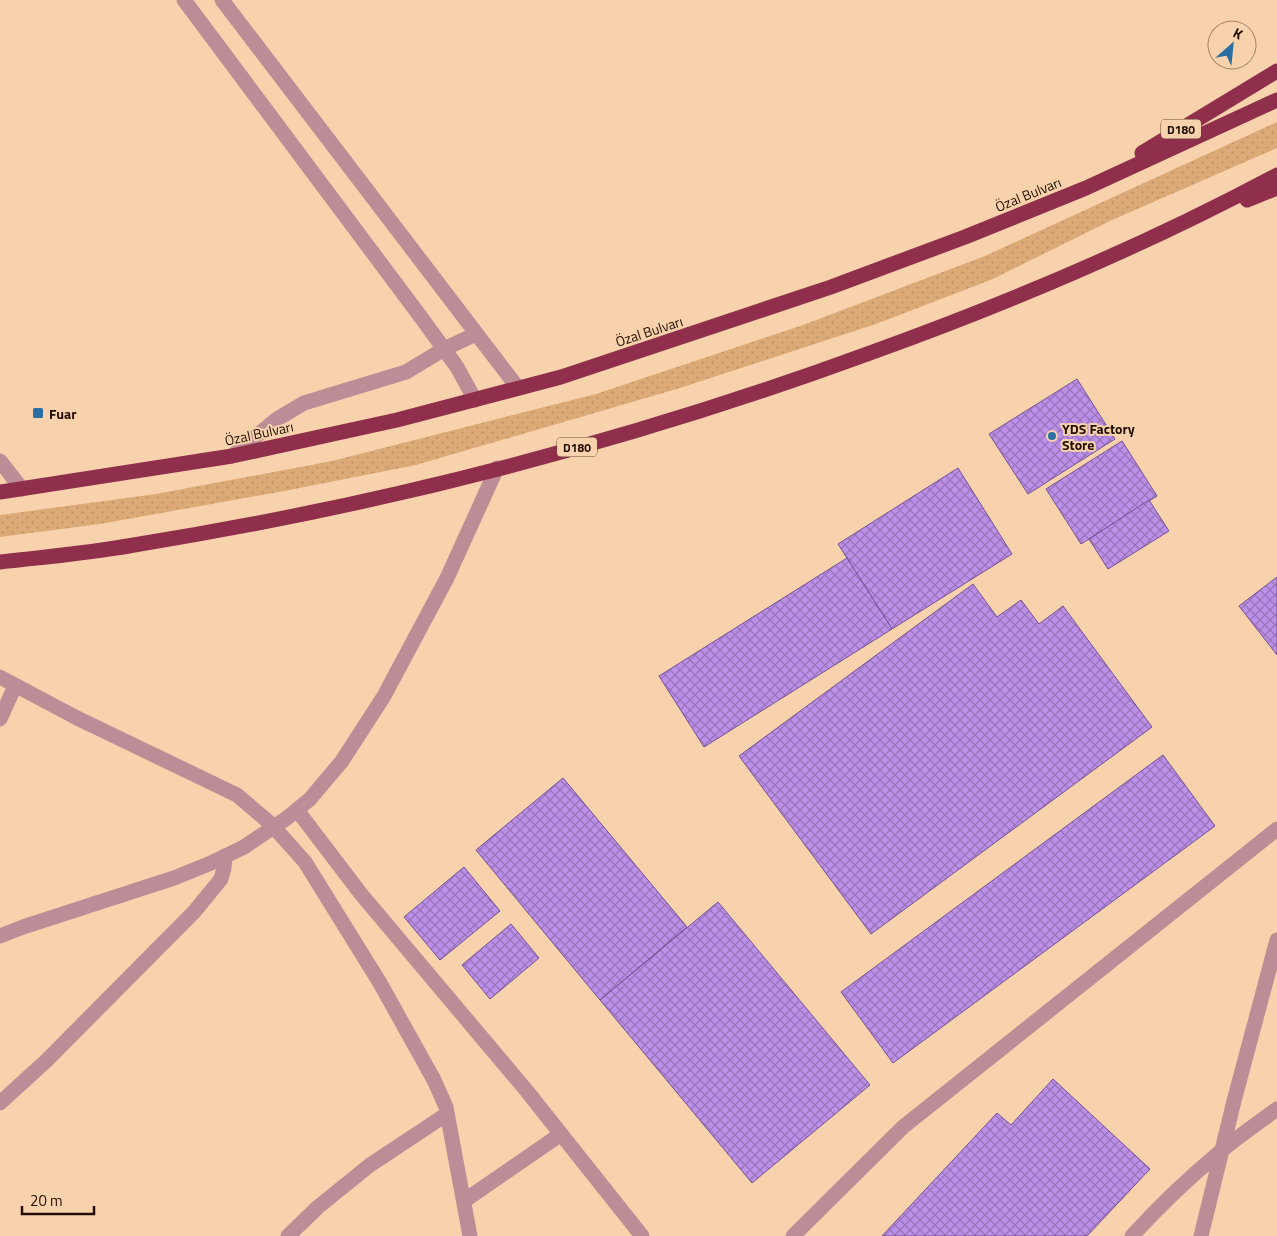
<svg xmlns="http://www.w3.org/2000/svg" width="1277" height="1236" font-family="'Titillium Web',sans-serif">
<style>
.grass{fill:url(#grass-dots)}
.building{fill:url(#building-cross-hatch);stroke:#735194}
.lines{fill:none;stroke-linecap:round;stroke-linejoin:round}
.minor{stroke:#bd8d97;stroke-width:15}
.highway{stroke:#902f4c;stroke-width:15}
.poi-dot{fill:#2a6ea3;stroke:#f8d2ac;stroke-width:2}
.labels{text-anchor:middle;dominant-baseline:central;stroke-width:4;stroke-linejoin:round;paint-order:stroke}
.shield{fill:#f8d2ac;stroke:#614a34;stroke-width:1}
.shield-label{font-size:12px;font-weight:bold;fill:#200f00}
.street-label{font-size:14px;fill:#200f00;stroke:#f8d2ac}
.poi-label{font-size:14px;font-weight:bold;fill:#200f00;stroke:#f8d2ac;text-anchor:start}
</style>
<defs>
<pattern id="grass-dots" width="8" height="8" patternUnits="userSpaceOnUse" patternTransform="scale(1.25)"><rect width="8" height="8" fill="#dcaa77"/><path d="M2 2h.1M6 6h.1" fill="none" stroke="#bc9165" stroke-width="1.8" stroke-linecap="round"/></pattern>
<pattern id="building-cross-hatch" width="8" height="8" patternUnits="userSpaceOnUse" patternTransform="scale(1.25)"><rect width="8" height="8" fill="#bc90e9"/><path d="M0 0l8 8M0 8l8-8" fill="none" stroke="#9874ba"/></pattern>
</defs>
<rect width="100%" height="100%" fill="#f8d2ac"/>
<!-- grass -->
<path class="grass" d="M1277,122v26l-165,72 -119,59 -117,45 -196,64 -264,77 -132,26 -184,33 -100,13v-22l156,-21 176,-33 264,-67 207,-69 182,-69z"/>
<!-- building -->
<g class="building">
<path d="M1077,379l38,60 -87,55 -39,-60z"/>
<path d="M1122,441l35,55 -76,48 -35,-55z"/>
<path d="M958,468l54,86 -120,75 -54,-85z"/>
<path d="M1149,500l20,31 -61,38 -19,-30z"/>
<path d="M847,558l45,71 -188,118 -45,-71z"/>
<path d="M1277,577v78l-38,-49z"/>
<path d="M973,584l24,33 24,-17 18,24 24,-18 89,121 -281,207 -132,-178z"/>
<path d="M1163,755l52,71 -322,237 -52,-71z"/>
<path d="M563,778l124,149 -87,73 -124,-150z"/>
<path d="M464,867l36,44 -60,49 -36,-43z"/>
<path d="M718,902l152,183 -118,98 -152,-183z"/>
<path d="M511,924l28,34 -49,41 -28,-34z"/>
<path d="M1053,1079l97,90 -63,67h-205l115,-123 14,12z"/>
</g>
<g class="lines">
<!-- minor -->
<g class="minor">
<path d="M184,0l239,320 34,47 18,33"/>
<path d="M222,0l296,388"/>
<path d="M232,456l45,-37 27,-16 102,-31 38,-23 32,-15"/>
<path d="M0,461l22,28"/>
<path d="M0,677l77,41 160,77 34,29 34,38 75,121 54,97 12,27 24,129"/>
<path d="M0,719l15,-33"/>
<path d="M297,810l64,84 165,196 116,146"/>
<path d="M0,936l23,-9 151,-49 37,-15 33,-16 43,-29 23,-19 32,-38 42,-65 63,-118 50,-110"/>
<path d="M0,1103l46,-42 148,-149 27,-33 3,-11 1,-12"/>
<path d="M464,1201l97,-67"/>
<path d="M288,1236l30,-29 52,-42 77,-51"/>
<path d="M793,1236l110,-109 374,-298"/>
<path d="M1132,1236c28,-31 58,-59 89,-85 18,-15 37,-28 56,-42"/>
<path d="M1201,1236l33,-135 43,-161"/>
</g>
<!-- highway -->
<g class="highway">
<path d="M1142,153l135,-82"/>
<path d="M1247,200l30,-12"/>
<path d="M0,492l232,-36 165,-36 164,-43 270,-90 134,-50 121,-49 191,-88"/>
<path d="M0,562c45,-5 90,-9 134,-17 249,-40 499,-105 736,-192 139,-50 276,-108 407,-178"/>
</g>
</g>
<!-- markers -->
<g class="poi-dot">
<rect x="32" y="407" width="12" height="12" rx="2.5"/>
<circle cx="1052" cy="436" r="5"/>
</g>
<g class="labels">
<!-- shield labels -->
<g class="shield">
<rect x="1161" y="119.5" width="40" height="19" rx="4"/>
<rect x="557" y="437.5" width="40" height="19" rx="4"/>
</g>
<g class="shield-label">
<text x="1181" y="129">D180</text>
<text x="577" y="447">D180</text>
</g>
<!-- street labels -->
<g class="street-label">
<text transform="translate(1028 194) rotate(-22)">Özal Bulvarı</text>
<text transform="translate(649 331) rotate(-18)">Özal Bulvarı</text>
<text transform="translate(259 433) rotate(-12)">Özal Bulvarı</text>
</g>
<!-- poi labels -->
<g class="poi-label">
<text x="49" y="413">Fuar</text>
<text x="1062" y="428">YDS Factory<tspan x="1062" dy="16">Store</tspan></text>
</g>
</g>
<!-- north arrow -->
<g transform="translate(1232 45) rotate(27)"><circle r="24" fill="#f8d2ac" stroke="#a28467"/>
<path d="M0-4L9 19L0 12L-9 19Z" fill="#2a6ea3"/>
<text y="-8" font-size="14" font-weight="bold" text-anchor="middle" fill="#200f00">K</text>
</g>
<!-- scale -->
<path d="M22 1206v8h72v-8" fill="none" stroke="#200f00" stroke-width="2.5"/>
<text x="30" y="1206" font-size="15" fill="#200f00" stroke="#f8d2ac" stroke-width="4" paint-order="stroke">20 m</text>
</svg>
